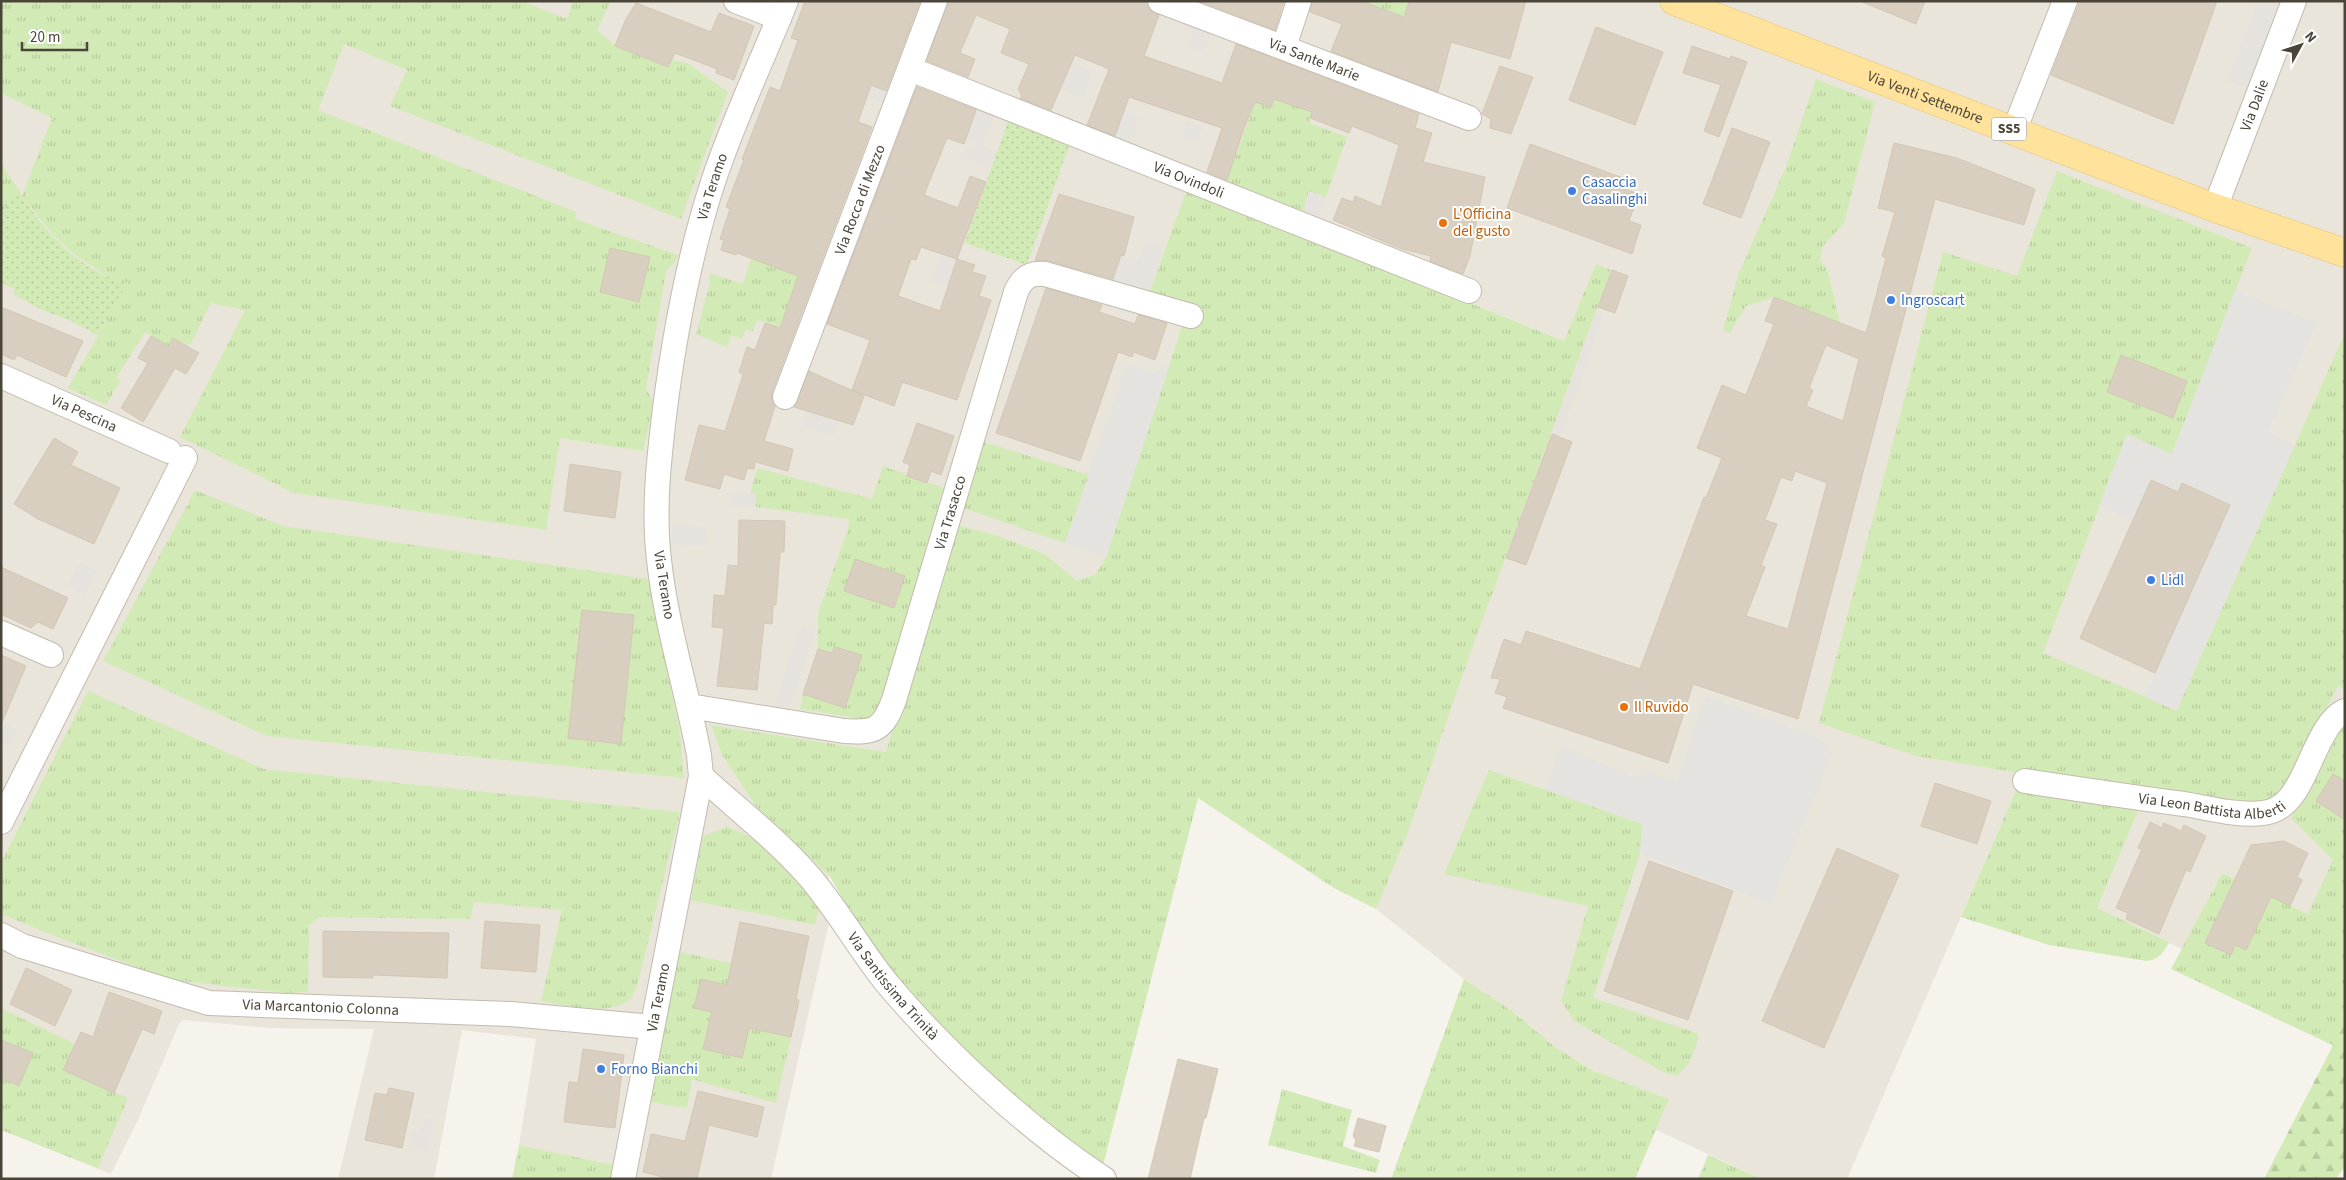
<svg xmlns="http://www.w3.org/2000/svg" width="2346" height="1180" font-family="'Source Sans 3',sans-serif">
<style>
.residential{fill:#eae5da}
.industrial{fill:#e6e2dd}
.grass{fill:url(#grass-tufts);fill-rule:evenodd}
.forest{fill:url(#forest-firs)}
.garden{fill:url(#garden-dots)}
.parking{fill:#e5e3e0}
.building{fill:#d8cfc1;stroke:#d3c7b4;fill-rule:evenodd}
.lines{fill:none;stroke-linecap:round;stroke-linejoin:round}
.street-casing{stroke:#c2bbae;stroke-width:26}
.primary-casing{stroke:#e6c16a;stroke-width:29}
.street{stroke:#fff;stroke-width:24}
.primary{stroke:#ffe39c;stroke-width:28}
.shop-dot{fill:#3f7fe0;stroke:#fff;stroke-width:2}
.food-dot{fill:#e8710a;stroke:#fff;stroke-width:2}
.labels{text-anchor:middle;dominant-baseline:central;stroke-width:4;stroke-linejoin:round;paint-order:stroke}
.shield{fill:#fff;stroke:#817c74;stroke-width:1}
.shield-label{font-size:14px;font-weight:bold;fill:#4b4439}
.street-label{font-size:15px;fill:#4b4439;stroke:#fff}
.shop-label{font-size:15px;fill:#366cbe;stroke:#fff;text-anchor:start}
.food-label{font-size:15px;fill:#c56008;stroke:#fff;text-anchor:start}
</style>
<defs>
<pattern id="grass-tufts" width="24" height="20" patternUnits="userSpaceOnUse" patternTransform="scale(1.25)"><rect width="24" height="20" fill="#d2eab5"/><path d="M3 7l-1-3M5 7V3M7 7l1-3M15 17l-1-3M17 17v-4M19 17l1-3" fill="none" stroke="#b6ca9c"/></pattern>
<pattern id="forest-firs" width="22" height="20" patternUnits="userSpaceOnUse" patternTransform="scale(1.25)"><rect width="22" height="20" fill="#d2eab5"/><path d="M5 1l3.5 6h-7zM16 11l3.5 6h-7z" fill="#b6ca9c"/></pattern>
<pattern id="garden-dots" width="8" height="8" patternUnits="userSpaceOnUse" patternTransform="scale(1.25)"><rect width="8" height="8" fill="#d2eab5"/><path d="M2 2h.1M6 6h.1" fill="none" stroke="#b6ca9c" stroke-width="1.8" stroke-linecap="round"/></pattern>
</defs>
<rect width="100%" height="100%" fill="#f6f3ec"/>
<!-- residential -->
<path class="residential" d="M1,1h2344v907l-37,6 -86,-41 -40,76 -85,-41 -80,-120 -170,391h-85l-106,-49 13,-31 -75,-28 -39,-24 -43,-36 -48,-32 -88,-70 189,-568 -378,-153 -38,106 53,15 -3,17 -16,-3 -77,234 -11,18 -19,5 -31,-26 -46,-18 -41,-11 -72,227 -175,-27 11,30 33,50 17,19 57,51v48l-58,256h-143l-14,-14 -95,-20 17,-106 -74,-9 -28,149h-96l36,-150 -105,-1 -86,-8 -4,4 -42,98 -26,52 -110,-44z"/>
<!-- industrial -->
<g class="industrial">
<path d="M2257,1h23l-32,87 -20,-7z"/>
<path d="M1194,27l17,6 -7,20 -17,-6z"/>
<path d="M1072,63l21,8 -11,27 -21,-9z"/>
<path d="M854,78l33,14 -4,11 -33,-13z"/>
<path d="M977,107l17,7 -12,32 15,6 -6,15 -31,-11 2,-6 3,1 2,-3 4,1 1,-6 -7,-3z"/>
<path d="M1125,110l15,6 -10,28 -16,-5z"/>
<path d="M1186,121l17,6 -6,15 -16,-5z"/>
<path d="M1309,191l17,6 -8,22 -16,-6z"/>
<path d="M1145,241l19,7 -15,46 -37,-11 9,-28 17,6z"/>
<path d="M942,254l15,5 -9,29 -16,-6z"/>
<path d="M1596,312l8,3 -44,122 -8,-3z"/>
<path d="M807,411l31,9 -5,16 -31,-9z"/>
<path d="M731,493l25,1v13l-26,-2z"/>
<path d="M672,524l35,3 -1,19 -34,-2z"/>
<path d="M80,562l17,9 -12,24 -18,-9z"/>
<path d="M802,626l13,4 -26,77 -15,-2z"/>
<path d="M1,722l16,7 -9,17 -7,-3z"/>
<path d="M424,1118l10,2 -7,32 -18,-4 4,-19 8,2z"/>
</g>
<!-- grass -->
<g class="grass">
<path d="M1,1h521l45,18 6,-18h38l-14,29 18,16 53,20 4,-6 15,3 41,29 -47,127 -291,-113 17,-36 -63,-26 -26,66 258,102 -1,7 103,36 -2,6 -10,10 -20,118 8,14 -11,48 -83,-13 -14,92 -252,-37 -114,-56 65,-127 -34,-7 -21,42 -17,-7 -4,8 -24,-14 -29,46 5,2 -15,25 -38,-17 60,-105c-15,-2 -23,-8 -35,-16 -32,-20 -48,-41 -71,-71l30,-78 -51,-25z"/>
<path d="M1361,1h48l-6,19 -18,-10z"/>
<path d="M1816,79l59,23 -31,121 -22,24 -2,14 7,7 13,55 -66,-26 -28,9 -16,27 -7,-2 15,-56 48,-108z"/>
<path d="M1280,81l26,14 -5,13 11,4 -3,11 38,14 -21,60 -17,-6 -7,22 -76,-30 29,-81 16,5z"/>
<path d="M1,163l18,27 -18,26z"/>
<path d="M2057,171l195,77 -80,206 -45,-19 -84,218 134,57 168,-377v356l-7,-3 -61,118 -238,-28 -123,-20 -97,-33 124,-471 74,24z"/>
<path d="M1187,188l377,153 32,-77 15,6 -141,384 -63,181 -31,74 -42,-21 -136,-90 -96,371 -115,-97 -75,-76 -30,-35 -23,-34 -30,-52 -57,-51 -17,-19 -33,-50 -11,-30 175,27 66,-222 6,-5 41,11 46,18 31,26 19,-5 11,-18 77,-234 16,3 3,-17 -53,-15z"/>
<path d="M751,258l47,18 -18,51 -23,-7 -4,11 -7,-2 -4,10 -11,-4 -4,12 -31,-13 14,-51 -1,-10 34,11z"/>
<path d="M981,441l108,34 -24,68 -102,-35z"/>
<path d="M883,466l64,23 -73,232 -74,-12 3,-15 42,14 17,-52 -27,-9 -3,6 -14,-4v-36l30,-84 1,-10 -93,-12v-13h-6l7,-26 115,31z"/>
<path d="M195,490l88,36 365,53 31,148 5,51 -417,-42 -164,-75z"/>
<path d="M88,691l176,78 416,43 -43,174c-2,4 -4,10 -7,13 -21,18 -64,6 -89,2l21,-91 -88,-8 -4,17 -151,-2 -10,8 -1,67 -21,1 -116,-13 -119,-45 -51,-21v-51z"/>
<path d="M2345,715v336l-174,-82 51,-96 86,41 25,-54 -42,-42z"/>
<path d="M1489,770l153,54 -2,29 -47,145 106,36c-4,17 -8,29 -21,41l-11,-1 -93,-53 -13,-20 27,-95 -144,-32z"/>
<path d="M2017,788l123,18 -43,102 72,34c-5,11 -11,18 -23,19l-97,-16 -88,-28z"/>
<path d="M727,827c7,3 15,5 21,9 25,15 58,48 71,73l-4,16 -124,-25 12,-64z"/>
<path d="M680,952l90,20 -12,58 33,7 -15,66 -84,-24 -5,29 -41,-7 14,-76zM755,1001l-13,57 -38,-9 8,-37 -18,-4z"/>
<path d="M1464,979l48,32 43,36 39,24 75,28 -34,80h-244z"/>
<path d="M1,1008l74,36 -11,27 64,27 -30,70 -97,-38v-52l18,7 13,-31 -31,-14z"/>
<path d="M1282,1089l70,21 -9,36 37,14 -4,13 -108,-28z"/>
<path d="M519,1145l95,20 -3,14h-99z"/>
<path d="M1708,1155l54,24h-64z"/>
</g>
<!-- forest -->
<path class="forest" d="M2345,1022v144l-9,13h-72z"/>
<!-- garden -->
<g class="garden">
<path d="M1009,118l62,22 -44,125 -62,-22z"/>
<path d="M19,190c20,38 66,86 109,93l-30,52 -31,-16 -23,-8 -31,-17 2,-5 -14,-6v-67z"/>
</g>
<!-- parking -->
<g class="parking">
<path d="M2235,291l82,32 -49,109 27,13 -119,266 -31,-14 85,-192 -47,-22 -5,9 -27,-12 -19,41 -33,-16 28,-71 45,20z"/>
<path d="M1171,362l-65,195 -41,-14 62,-178 26,8z"/>
<path d="M1706,696l113,42 13,15 -61,151 -131,-51 2,-30 -96,-33 15,-43 77,31 2,-9 36,13z"/>
</g>
<!-- building -->
<g class="building">
<path d="M805,1h115l-34,90 -15,-6 -13,37 14,5 -100,265v8l3,6 -11,35 29,8 -5,22 -33,-9 -1,7 -7,-1 -3,12 -20,-6 -4,15 -35,-9 14,-55 26,6 18,-56 -4,-3 8,-25 8,3 10,-27 15,5 18,-52 -61,-23 -1,2 -15,-5 3,-10 -4,-1 10,-30 -4,-2 18,-47 -2,-1 28,-72 10,4 18,-51 -7,-2z"/>
<path d="M948,1h199l3,9 9,5 -15,41 78,27 14,-39 183,70 -4,14 17,5 -9,29 62,15 -15,79 -7,18 -33,-13 1,-5 -29,-7 -69,-29 9,-22 11,4 2,-6 26,11 18,-62 -47,-19 -3,7 -39,-15 2,-6 -38,-13 -3,8 -16,-5 -11,26 -17,52 -20,-8 15,-44 -93,-31 -14,39 -28,-11 22,-56 -34,-14 -24,55 -31,-12 2,-2 -4,-7 11,-25 -28,-11 9,-24 -34,-14 -16,38 15,6 -7,18 -41,-16z"/>
<path d="M1199,1h85l-9,29z"/>
<path d="M1312,1h49l43,16 5,-16h117l-16,58 -59,-17 -13,50 -107,-41 11,-27 -32,-12z"/>
<path d="M1860,1h65l-9,23z"/>
<path d="M2080,1h137l-44,123 -122,-49z"/>
<path d="M636,3l75,29 8,-19 35,13 -20,54 -18,-7 1,-4 -42,-16 -7,14 -53,-21 10,-25z"/>
<path d="M1596,27l67,25 -28,73 -66,-25z"/>
<path d="M1692,46l38,13 1,-3 16,6 -28,75 -15,-6 17,-46 -38,-12z"/>
<path d="M1500,66l33,11 -22,57 -21,-6 1,-9 -9,-5z"/>
<path d="M917,87l59,23 -12,34 -17,-6 -23,57 34,13 12,-32 16,6 -29,77 18,6 -3,7 14,4 -7,20 12,4 -34,100 -55,-18 -8,24 -42,-16 18,-50 -43,-16zM921,247l36,12 -17,52 -42,-15 13,-37 5,1z"/>
<path d="M1732,128l38,14 -29,76 -38,-14z"/>
<path d="M1894,143l63,15 78,31 -11,36 -89,-26 -137,520 -105,-35 -25,79 -165,-55 4,-11 -12,-4 5,-14 -9,-1 13,-39 17,6 5,-14 114,38 64,-172 2,1 16,-40 -25,-10 25,-63 24,10 28,-71 -9,-3 9,-24 92,36 20,-75 -4,-2 13,-44 -17,-4zM1826,345l33,14 -16,62 -37,-15 7,-16 -4,-2zM1795,471l32,12 -39,146 -42,-13 19,-49 -4,-2 16,-41 -12,-4 16,-43 11,4z"/>
<path d="M1530,144l96,35 -4,9 17,6 -10,27 12,4 -9,29 -125,-46z"/>
<path d="M1059,194l75,23 -10,39 -3,-1 -8,24 -64,-18 -14,-1z"/>
<path d="M610,248l40,9 -11,45 -39,-10z"/>
<path d="M1612,270l16,6 -13,37 -17,-6z"/>
<path d="M1046,288l56,17 -3,7 36,12 3,-9 29,8 -12,37 -21,-8 -2,5 -14,-5 -38,109 -84,-28z"/>
<path d="M1,307l82,34 -17,36 -49,-22 -3,5 -13,-6z"/>
<path d="M151,336l18,10 4,-8 26,15 -13,21 -11,-6 -32,54 -22,-14 27,-45 -10,-5z"/>
<path d="M2121,355l66,26 -14,37 -66,-26z"/>
<path d="M809,371l55,25 -11,29 -59,-18z"/>
<path d="M917,423l37,13 -13,39 -10,-4 -4,12 -20,-7 3,-11 -7,-3z"/>
<path d="M1552,434l20,8 -46,123 -20,-7z"/>
<path d="M54,438l24,14 -7,13 49,23 -26,56 -56,-25 -24,-15z"/>
<path d="M570,464l51,8 -6,46 -51,-7z"/>
<path d="M2151,480l27,12 4,-9 48,22 -75,168 -75,-35z"/>
<path d="M739,520l46,1 -1,31h-4l-4,53h-3l-1,19 -8,-1 -7,67 -40,-4 7,-58 -12,-1 2,-32 11,1 3,-31 10,1z"/>
<path d="M855,559l50,17 -11,32 -50,-17z"/>
<path d="M1,567l67,31 -15,31 -15,-7 -7,6 -30,-14z"/>
<path d="M582,610l52,5 -13,129 -53,-6z"/>
<path d="M835,647l27,8 -17,53 -42,-14 15,-45 14,4z"/>
<path d="M1,655l25,11 -25,59z"/>
<path d="M2333,774l12,7v39l-29,-19z"/>
<path d="M1935,783l56,18 -14,43 -56,-18z"/>
<path d="M2150,822l12,6 2,-5 17,8 3,-6 22,11 -16,36 -4,-2 -27,64 -33,-15 2,-6 -12,-5 26,-59 -4,-1z"/>
<path d="M2284,841l24,12 -11,24 5,3 -12,26 -19,-9 -25,53 -11,-5 -4,10 -26,-12 46,-98z"/>
<path d="M1837,848l62,27 -75,173 -62,-27z"/>
<path d="M1649,861l84,30 -45,129 -84,-29z"/>
<path d="M485,921l55,4 -4,47 -55,-4z"/>
<path d="M740,922l69,14 -13,63 3,1 -8,37 -42,-9 -7,30 -39,-9 9,-37 -18,-4 7,-29 26,6z"/>
<path d="M323,931l126,2 -2,45 -74,-3v3l-50,-1z"/>
<path d="M26,968l46,22 -17,36 -45,-22z"/>
<path d="M109,992l53,19 -8,23 -12,-5 -28,64 -51,-23 18,-38 12,5z"/>
<path d="M1,1040l32,13 -14,33 -18,-8z"/>
<path d="M583,1049l41,6 -9,73 -51,-6 5,-40 9,1z"/>
<path d="M1178,1059l40,10 -12,49h-2l-14,61h-42z"/>
<path d="M389,1088l25,5 -12,55 -37,-8 10,-47 12,2z"/>
<path d="M698,1091l66,16 -7,30 -48,-12 -12,54h-26l-28,-7 8,-38 34,7z"/>
<path d="M1358,1118l28,8 -7,26 -25,-6 2,-6 -3,-4z"/>
</g>
<g class="lines">
<!-- street casing -->
<g class="street-casing">
<g id="street">
<path d="M736,1l43,17"/>
<path id="s1" d="M1160,1l309,117"/>
<path d="M1284,47l15,-46"/>
<path id="s2" d="M910,69l559,222"/>
<path d="M2014,131l51,-130"/>
<path id="s3" d="M2215,208l79,-207"/>
<path id="s4" d="M1,376l168,75"/>
<path id="s5" d="M785,397l150,-396"/>
<path d="M1,633l50,22"/>
<path id="s6" d="M689,706l155,25c31,2 39,-1 50,-31l122,-408c6,-14 14,-20 29,-18l146,42"/>
<path id="s7" d="M701,776c35,32 74,62 106,98 31,35 53,77 83,113 57,67 139,143 214,192"/>
<path id="s8" d="M2025,781c53,8 106,16 159,23 25,4 53,12 79,9 9,-1 17,-5 23,-11 23,-22 32,-79 59,-91"/>
<path d="M1,822l184,-364"/>
<path id="s9" d="M1,935l21,11 187,57 302,11 141,13"/>
<path id="s10" d="M623,1179l78,-403 -2,-21c-12,-65 -33,-130 -40,-195 -6,-51 0,-102 6,-152 10,-77 24,-152 48,-226 20,-61 49,-121 73,-181"/>
</g>
</g>
<!-- primary casing -->
<g class="primary-casing">
<g id="primary">
<path id="s11" d="M1674,1l541,207 130,45"/>
</g>
</g>
<!-- street -->
<use href="#street" class="street"/>
<!-- primary -->
<use href="#primary" class="primary"/>
</g>
<!-- markers -->
<g class="shop-dot">
<circle cx="1572" cy="191" r="5"/>
<circle cx="1891" cy="300" r="5"/>
<circle cx="2151" cy="580" r="5"/>
<circle cx="601" cy="1069" r="5"/>
</g>
<g class="food-dot">
<circle cx="1443" cy="223" r="5"/>
<circle cx="1624" cy="707" r="5"/>
</g>
<g class="labels">
<!-- shield labels -->
<rect class="shield" x="1991.5" y="117.5" width="35" height="23" rx="4"/>
<g class="shield-label">
<text x="2009" y="129">SS5</text>
</g>
<!-- street labels -->
<g class="street-label">
<text stroke="none"><textPath href="#s1" startOffset="165">Via Sante Marie</textPath></text>
<text stroke="none"><textPath href="#s11" startOffset="269">Via Venti Settembre</textPath></text>
<text stroke="none"><textPath href="#s3" startOffset="110">Via Dalie</textPath></text>
<text stroke="none"><textPath href="#s2" startOffset="300">Via Ovindoli</textPath></text>
<text stroke="none"><textPath href="#s10" startOffset="1010">Via Teramo</textPath></text>
<text stroke="none"><textPath href="#s5" startOffset="211">Via Rocca di Mezzo</textPath></text>
<text stroke="none"><textPath href="#s4" startOffset="91">Via Pescina</textPath></text>
<text stroke="none"><textPath href="#s6" startOffset="419">Via Trasacco</textPath></text>
<text transform="translate(664 585) rotate(81)">Via Teramo</text>
<text stroke="none"><textPath href="#s8" startOffset="189">Via Leon Battista Alberti</textPath></text>
<text stroke="none"><textPath href="#s7" startOffset="286">Via Santissima Trinità</textPath></text>
<text stroke="none"><textPath href="#s10" startOffset="185">Via Teramo</textPath></text>
<text stroke="none"><textPath href="#s9" startOffset="331">Via Marcantonio Colonna</textPath></text>
</g>
<!-- shop labels -->
<g class="shop-label">
<text x="1582" y="182">Casaccia<tspan x="1582" dy="17">Casalinghi</tspan></text>
<text x="1901" y="300">Ingroscart</text>
<text x="2161" y="580">Lidl</text>
<text x="611" y="1069">Forno Bianchi</text>
</g>
<!-- food labels -->
<g class="food-label">
<text x="1453" y="214">L'Officina<tspan x="1453" dy="17">del gusto</tspan></text>
<text x="1634" y="707">Il Ruvido</text>
</g>
</g>
<!-- border -->
<rect width="2346" height="1180" fill="none" stroke="#4b4439" stroke-width="5"/>
<!-- north arrow -->
<g transform="translate(2301 45) rotate(50)" stroke="#ffffff" stroke-width="4" paint-order="stroke">
<path d="M0-4L9 19L0 12L-9 19Z" fill="#4b4439"/>
<text y="-8" font-size="14" font-weight="bold" text-anchor="middle" fill="#4b4439">N</text>
</g>
<!-- scale -->
<path d="M22 42v8h65v-8" fill="none" stroke="#4b4439" stroke-width="2.5"/>
<text x="30" y="42" font-size="15" fill="#4b4439" stroke="#ffffff" stroke-width="4" paint-order="stroke">20 m</text>
</svg>
